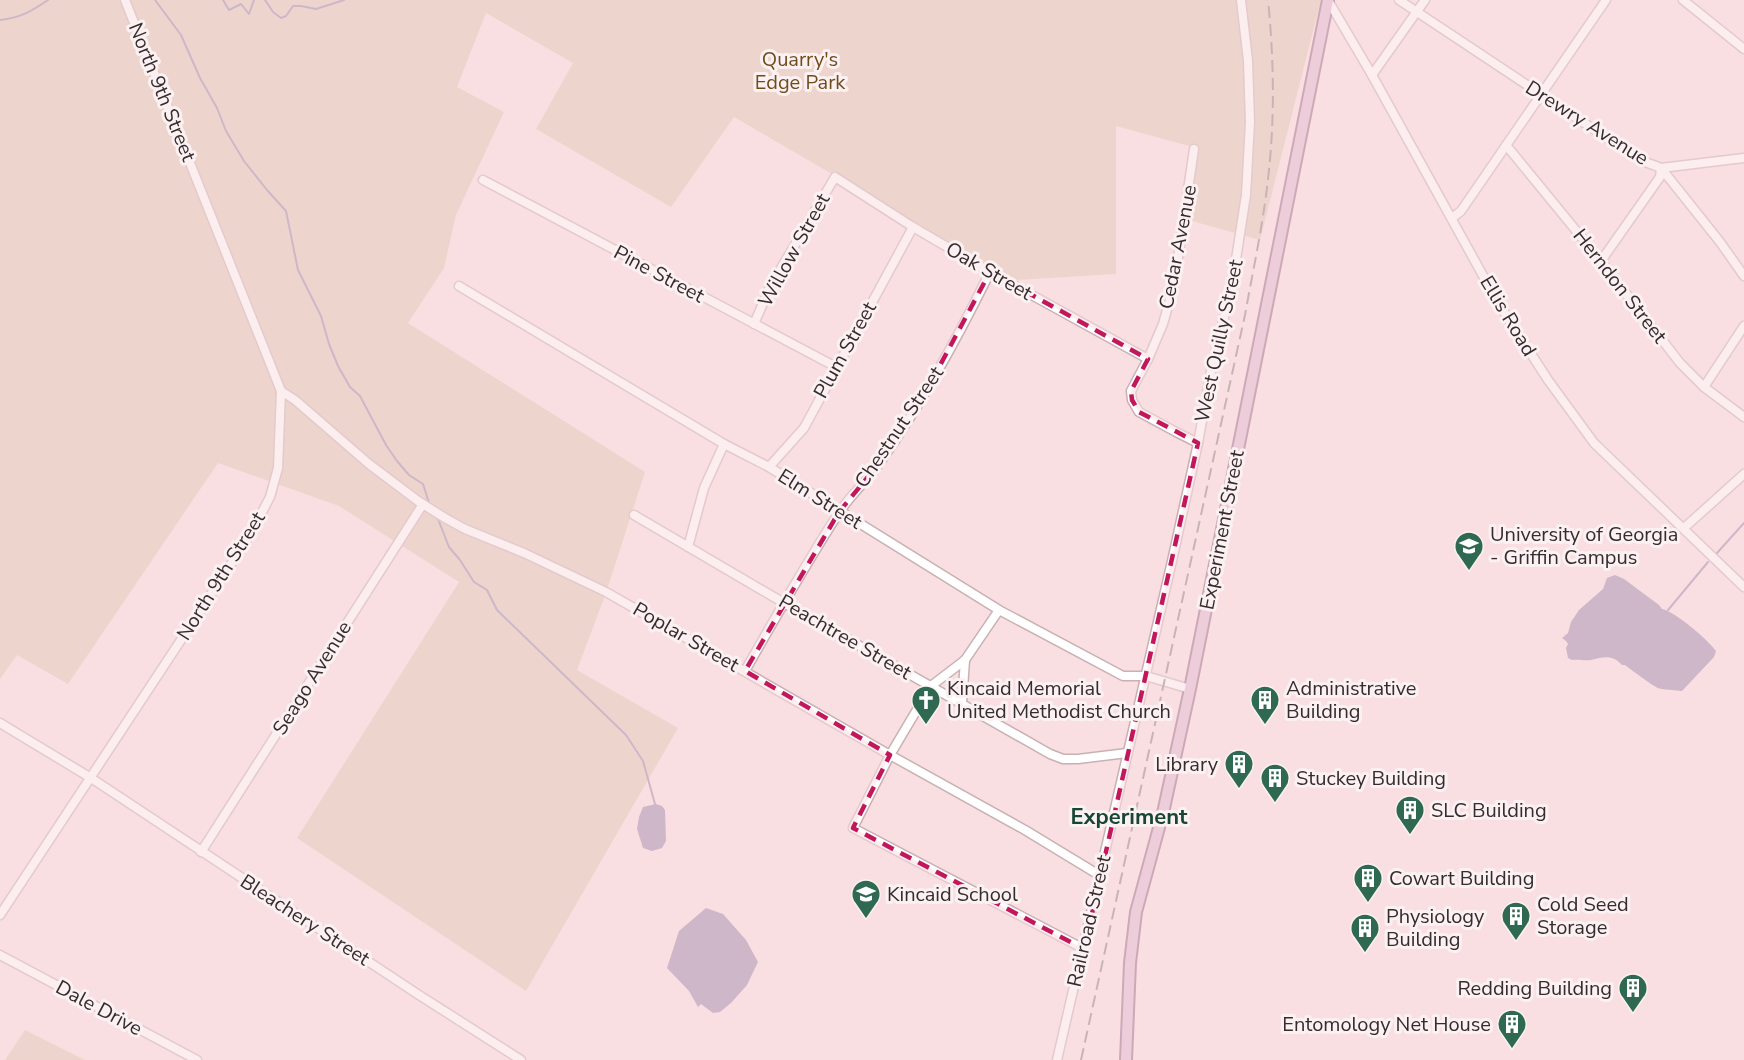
<svg xmlns="http://www.w3.org/2000/svg" width="1744" height="1060" font-family="'Nunito Sans',sans-serif">
<style>
.green{fill:#decbb5}
.water{fill:#9988a8}
.lines{fill:none;stroke-linecap:round;stroke-linejoin:round}
.stream{stroke:#9988a8;stroke-width:2}
.minor-casing{stroke:#c9b0b3;stroke-width:11}
.major-casing{stroke:#976886;stroke-width:14}
.minor{stroke:#fff;stroke-width:8}
.major{stroke:#e0b8d3;stroke-width:10}
.rail{stroke:#8f7e80;stroke-width:2;stroke-dasharray:12 6;stroke-linecap:butt}
.marked{fill:none;stroke:#c2185b;stroke-width:4.5;stroke-dasharray:12 8;stroke-linejoin:round}
.labels{text-anchor:middle;dominant-baseline:central;stroke-width:6;stroke-linejoin:round;paint-order:stroke}
.park-label{font-size:20px;fill:#704c1b;stroke:#fcf1f2}
.street-label{font-size:20px;fill:#362c2d;stroke:#fcf1f2}
.poi-label{font-size:20px;fill:#362c2d;stroke:#fcf1f2;text-anchor:start}
.quarter-label{font-size:22px;font-weight:bold;fill:#184634;stroke:#fcf1f2}
</style>
<rect width="100%" height="100%" fill="#f9dfe2"/>
<!-- green -->
<g class="green">
<path d="M0,0h1321l-61,240 -75,-21 4,-73 -73,-20v148l-102,6 -280,-163 -63,90 -135,-78 37,-66 -87,-50 -29,74 47,25 -48,103 -12,53 -36,55 237,149 -39,121 -29,77 101,58 -152,263 -229,-153 162,-256 -120,-76 -121,-43 -150,221 -51,-29 -17,24z"/>
<path d="M25,1030l60,30h-80z"/>
</g>
<!-- water -->
<g class="water">
<path d="M1615,575l9,4 35,26 3,4c14,3 45,30 54,42l-2,6 -32,34c-2,0 -22,-2 -24,-3 -5,-2 -28,-19 -33,-23h-3c-10,-11 -18,-8 -31,-5 -7,1 -12,-1 -19,0l-4,-2 -2,-10 2,-4 -2,-3 -4,-3 6,-5 3,-11 8,-12 24,-21 4,-11z"/>
<path d="M656,804l6,2 3,4 1,31 -4,7 -10,3 -9,-3 -6,-19 2,-12 4,-10z"/>
<path d="M706,908l17,6 23,26 12,22 -11,23 -16,18 -11,9 -7,1 -12,-9 -3,3 -9,-16 -22,-23 12,-37z"/>
</g>
<g class="lines">
<!-- stream -->
<g class="stream">
<path d="M155,0l26,35 19,43 17,30 9,23 18,30 23,29 19,21 12,59 23,46 8,28 9,22 12,21 10,9 26,49 11,16 12,14 14,9 7,22"/>
<path d="M223,0l6,10 12,-6 8,10 5,-14"/>
<path d="M265,0l8,12 8,6 5,-2 7,-10h8l15,3 28,-9"/>
<path d="M0,20c20,-2 32,-9 48,-20"/>
<path d="M438,519l11,28 11,13 14,22 13,8 10,20 129,125 17,26 12,43"/>
<path d="M1717,553l27,-30"/>
<path d="M1668,610l40,-48"/>
</g>
<!-- minor casing -->
<g class="minor-casing">
<g id="minor">
<path d="M1399,0l241,160 21,8 59,74 24,34"/>
<path d="M1683,0l61,49"/>
<path d="M1329,2l43,73 125,226 51,79 46,63 150,144"/>
<path d="M1372,75l53,-75"/>
<path d="M1506,145l95,116 79,102 24,24 40,30"/>
<path d="M1194,149l-20,136 -11,39 -15,35 -17,32 1,9 7,12 37,20 22,11"/>
<path d="M1661,168l83,-10"/>
<path d="M483,180l353,187"/>
<path d="M1452,218l9,-7 145,-211"/>
<path d="M1601,261l59,-84 1,-9"/>
<path d="M459,286l265,158 45,23 230,143 124,66h23l44,13"/>
<path d="M754,324l16,-37 65,-110 78,50 77,45 158,87"/>
<path d="M1704,387l40,-61"/>
<path d="M281,391l14,9 74,64 49,37 27,17 20,11 59,24 82,39 284,163 135,75 74,45"/>
<path d="M769,467l35,-39 109,-201"/>
<path d="M634,515l150,88 266,151 13,5h15l49,-6"/>
<path d="M1684,528l60,-54"/>
<path d="M688,547l16,-59 20,-44"/>
<path d="M999,610l-34,50 -34,26 -41,69 -37,73 231,121"/>
<path d="M745,671c30,-53 60,-106 93,-157 12,-19 30,-34 43,-53 42,-59 77,-124 109,-189"/>
<path d="M962,703l3,-43"/>
<path d="M0,723l91,55 328,217 102,65"/>
<path d="M201,852l222,-348"/>
<path d="M0,915l250,-380 20,-38 8,-29 3,-77 -156,-391"/>
<path d="M0,955l197,105"/>
<path d="M1057,1060l115,-499 26,-118 14,-77 20,-81 14,-90 4,-73 -2,-61 -7,-61"/>
</g>
</g>
<!-- major casing -->
<g class="major-casing">
<path id="major" d="M1126,1060l4,-97 6,-51 27,-99 27,-124 138,-689"/>
</g>
<!-- minor -->
<use href="#minor" class="minor"/>
<!-- major -->
<use href="#major" class="major"/>
<!-- rail -->
<path class="rail" d="M1081,1060l164,-745c8,-45 18,-90 23,-136 7,-59 6,-120 0,-179"/>
</g>
<!-- marked area -->
<path d="M0 0H1744V1060H0ZM990,272l158,87 -17,32 1,9 7,12 59,31 -114,506 -231,-121 37,-73 -145,-84 94,-159 42,-51 49,-77z" fill="#f9dfe2" fill-opacity=".55" fill-rule="evenodd"/>
<path class="marked" d="M990,272l158,87 -17,32 1,9 7,12 59,31 -114,506 -231,-121 37,-73 -145,-84 94,-159 42,-51 49,-77z"/>
<!-- icons -->
<defs>
<g id="university-pin" transform="scale(1.5)"><path d="M0 17L-7.5 6A9.5 9.5 0 1 1 7.5 6Z" fill="#306951" stroke="#fcf1f2"/><path d="M0-5L7-2L0 1L-7-2ZM-4 1L0 2.5L4 1V4Q0 6-4 4Z" fill="#fff"/></g>
<g id="church-pin" transform="scale(1.5)"><path d="M0 17L-7.5 6A9.5 9.5 0 1 1 7.5 6Z" fill="#306951" stroke="#fcf1f2"/><path d="M-1.2-6h2.4v3.5h3.3v2.4h-3.3V6h-2.4V-.1h-3.3v-2.4h3.3Z" fill="#fff"/></g>
<g id="building-pin" transform="scale(1.5)"><path d="M0 17L-7.5 6A9.5 9.5 0 1 1 7.5 6Z" fill="#306951" stroke="#fcf1f2"/><path d="M-4-6H4V6H1V3H-1V6H-4ZM-2.5-4.3h1.7v1.8h-1.7ZM.8-4.3h1.7v1.8H.8ZM-2.5-1h1.7V.8h-1.7ZM.8-1h1.7V.8H.8Z" fill="#fff"/></g>
<g id="school-pin" transform="scale(1.5)"><path d="M0 17L-7.5 6A9.5 9.5 0 1 1 7.5 6Z" fill="#306951" stroke="#fcf1f2"/><path d="M0-5L7-2L0 1L-7-2ZM-4 1L0 2.5L4 1V4Q0 6-4 4Z" fill="#fff"/></g>
</defs>
<g fill-rule="evenodd">
<use href="#university-pin" x="1469" y="546"/>
<use href="#church-pin" x="926" y="700"/>
<use href="#building-pin" x="1265" y="700"/>
<use href="#building-pin" x="1239" y="764"/>
<use href="#building-pin" x="1275" y="778"/>
<use href="#building-pin" x="1410" y="810"/>
<use href="#building-pin" x="1368" y="878"/>
<use href="#school-pin" x="866" y="894"/>
<use href="#building-pin" x="1516" y="916"/>
<use href="#building-pin" x="1365" y="928"/>
<use href="#building-pin" x="1633" y="988"/>
<use href="#building-pin" x="1512" y="1024"/>
</g>
<g class="labels">
<!-- park labels -->
<g class="park-label">
<text x="800" y="59">Quarry's<tspan x="800" dy="23">Edge Park</tspan></text>
</g>
<!-- street labels -->
<g class="street-label">
<text transform="translate(162 92) rotate(68)">North 9th Street</text>
<text transform="translate(1587 123) rotate(32)">Drewry Avenue</text>
<text transform="translate(1178 247) rotate(-79)">Cedar Avenue</text>
<text transform="translate(794 250) rotate(-61)">Willow Street</text>
<text transform="translate(989 271) rotate(30)">Oak Street</text>
<text transform="translate(659 274) rotate(28)">Pine Street</text>
<text transform="translate(1620 286) rotate(52)">Herndon Street</text>
<text transform="translate(1508 316) rotate(59)">Ellis Road</text>
<text transform="translate(1219 341) rotate(-78)">West Quilly Street</text>
<text transform="translate(845 350) rotate(-61)">Plum Street</text>
<text transform="translate(899 427) rotate(-56)">Chestnut Street</text>
<text transform="translate(820 499) rotate(32)">Elm Street</text>
<text transform="translate(1222 530) rotate(-79)">Experiment Street</text>
<text transform="translate(221 576) rotate(-58)">North 9th Street</text>
<text transform="translate(686 637) rotate(30)">Poplar Street</text>
<text transform="translate(845 637) rotate(30)">Peachtree Street</text>
<text transform="translate(312 678) rotate(-58)">Seago Avenue</text>
<text transform="translate(305 920) rotate(33)">Bleachery Street</text>
<text transform="translate(1089 921) rotate(-77)">Railroad Street</text>
<text transform="translate(99 1008) rotate(28)">Dale Drive</text>
</g>
<!-- poi labels -->
<g class="poi-label">
<text x="1490" y="534">University of Georgia<tspan x="1490" dy="23">- Griffin Campus</tspan></text>
<text x="947" y="688">Kincaid Memorial<tspan x="947" dy="23">United Methodist Church</tspan></text>
<text x="1286" y="688">Administrative<tspan x="1286" dy="23">Building</tspan></text>
<text x="1218" y="764" text-anchor="end">Library</text>
<text x="1296" y="778">Stuckey Building</text>
<text x="1431" y="810">SLC Building</text>
<text x="1389" y="878">Cowart Building</text>
<text x="887" y="894">Kincaid School</text>
<text x="1537" y="904">Cold Seed<tspan x="1537" dy="23">Storage</tspan></text>
<text x="1386" y="916">Physiology<tspan x="1386" dy="23">Building</tspan></text>
<text x="1612" y="988" text-anchor="end">Redding Building</text>
<text x="1491" y="1024" text-anchor="end">Entomology Net House</text>
</g>
<!-- quarter labels -->
<g class="quarter-label">
<text x="1129" y="817">Experiment</text>
</g>
</g>
</svg>
